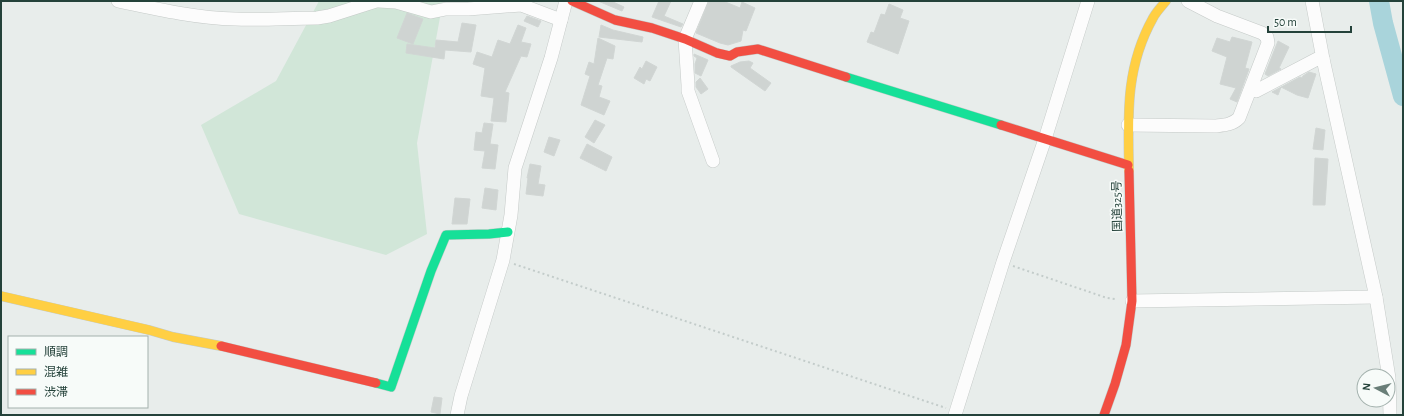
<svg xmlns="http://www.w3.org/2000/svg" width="1404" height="416" font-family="'Alegreya Sans','Noto Sans JP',sans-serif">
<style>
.green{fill:#d1e6d8}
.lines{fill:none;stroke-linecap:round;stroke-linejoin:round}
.river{stroke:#a9d4db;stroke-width:20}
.building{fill:#cfd4d2;stroke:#d1d6d4}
.street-casing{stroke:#c5cac8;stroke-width:14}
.fast-casing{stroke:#c3cbc8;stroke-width:10}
.slow-casing{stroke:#c3cbc8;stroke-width:10}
.jam-casing{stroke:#c3cbc8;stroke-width:10}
.path{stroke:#c3ccca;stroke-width:2;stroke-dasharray:2 3;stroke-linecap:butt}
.street{stroke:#fcfcfc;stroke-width:13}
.fast{stroke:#16e098;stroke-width:9}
.slow{stroke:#ffcf43;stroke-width:9}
.jam{stroke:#f24e42;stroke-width:9}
.labels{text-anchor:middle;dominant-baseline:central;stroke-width:3;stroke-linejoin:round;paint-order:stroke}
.street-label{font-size:12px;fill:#24423a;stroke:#f7fbf9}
</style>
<rect width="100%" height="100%" fill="#e8edeb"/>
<!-- green -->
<path class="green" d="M319,1h124l-26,142 10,91 -41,21 -147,-41 -38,-89 75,-44z"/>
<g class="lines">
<!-- river -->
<path class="river" d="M1379,1l4,22 20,73"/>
</g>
<!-- building -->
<g class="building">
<path d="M598,1h13l13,6 -2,4z"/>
<path d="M659,1h12l-7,15 19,8 -2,3 -29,-10z"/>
<path d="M709,1h14l17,7 2,-6 13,6 -9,23 -3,-1 -2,11 -13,4 -8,-2 -24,-10z"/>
<path d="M889,4l14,6 -3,8 9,3 -11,33 -31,-12 4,-10 3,1 7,-19 4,1z"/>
<path d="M407,13l16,6 -10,25 -16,-6z"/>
<path d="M527,16l14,5 -3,6 -14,-6z"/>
<path d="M462,23l14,2 -5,27 -26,-2 -1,9 -38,-6 1,-9 28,4 1,-8 22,2z"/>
<path d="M518,25l8,3 -5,14 10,2 -4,13 -6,-1 -16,36 4,1 -3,29 -15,-1 3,-23 -13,-2 4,-28 -12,-4 4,-12 15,5 6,-17 12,4z"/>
<path d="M601,25l12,5 30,7 -1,5 -43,-5z"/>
<path d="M1232,37l20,5 -7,26 4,1 -12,33 -7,-3 6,-11 -16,-4 7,-27 -15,-6 5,-13 13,4z"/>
<path d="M598,38l17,8 -2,13 -6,-1 -9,27 4,1 -3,11 11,4 -6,14 -23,-10 9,-29 -5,-2 4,-12 5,2z"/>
<path d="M1278,41l11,6 -10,21 2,1 -13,7 -3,-2z"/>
<path d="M694,54l14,6 -7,16 -6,-3v-9l2,-6 -3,-2z"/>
<path d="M646,61l11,6 -7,14 -4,-2 -2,5 -10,-6 6,-11 2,2z"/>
<path d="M749,61l4,2 -3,5 21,15 -6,8 -34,-24v-1l9,-4z"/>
<path d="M1309,72l7,2 -8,24 -11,-3 -16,-8 -3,8 -6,-3 28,-15 2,1 1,-2z"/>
<path d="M700,78l8,11 -7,5 -5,-7v-5z"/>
<path d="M595,120l10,5 -11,18 -9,-6z"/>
<path d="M484,123l9,1 -3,20 8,1 -3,24 -13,-1 3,-17 -11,-1 2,-18 6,1z"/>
<path d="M1316,128l9,2 -2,20 -10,-1z"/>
<path d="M549,137l11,3 -6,16 -10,-4z"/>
<path d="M587,144l25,13 -6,14 -26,-13z"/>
<path d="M1315,158l13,1 -3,46h-12z"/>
<path d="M530,164l11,2 -3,18 7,1 -2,11 -17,-2 2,-16h-1z"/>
<path d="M485,188l13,2 -2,20 -14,-2z"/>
<path d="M455,198l15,1 -3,25h-15z"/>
<path d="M434,397l8,1 -2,16 -9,-2z"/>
</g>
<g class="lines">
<!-- street casing -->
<g class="street-casing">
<g id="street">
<path d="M118,1c38,8 78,17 117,18 27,1 55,-1 82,-1l12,-2 47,-15"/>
<path d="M379,1l17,1 35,10 15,-3h22l53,-4 40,15"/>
<path d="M701,1l-16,38 3,46v6l25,70"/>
<path d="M1312,1l11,58 53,238 13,81 1,37"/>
<path d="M1251,89l5,2 61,-32h6"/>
<path d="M1128,125l87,1c9,-1 17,-1 24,-8l29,-75 -1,-6 -5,-4 -45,-17 -29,-15"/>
<path d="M1132,301l244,-4"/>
<path d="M457,415l4,-19 42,-136 8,-45 4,-47 36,-110 15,-57"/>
<path d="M955,415l48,-153 42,-123 43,-138"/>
</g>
</g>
<!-- fast casing -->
<g class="fast-casing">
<g id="fast">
<path d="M846,77l155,48"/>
<path d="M376,383l15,4 40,-116 15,-36 43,-1 19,-2"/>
</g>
</g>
<!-- slow casing -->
<g class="slow-casing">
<g id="slow">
<path d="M1129,171c-1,-55 -4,-103 24,-153 3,-6 9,-12 13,-17"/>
<path d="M1,296l148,34 24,7 48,9"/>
</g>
</g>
<!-- jam casing -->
<g class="jam-casing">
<g id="jam">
<path d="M572,1l43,19 37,8 33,11 32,14 13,3 7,-4 21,-3 88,28"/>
<path d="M1001,125l127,40"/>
<path d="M221,346l155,37"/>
<path d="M1104,415l11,-31 11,-39 6,-44 -3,-130"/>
</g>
</g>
<!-- path -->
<g class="path">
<path d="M514,264l432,144"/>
<path d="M1013,266l94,32 8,1"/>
</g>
<!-- street -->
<use href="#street" class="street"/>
<!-- fast -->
<use href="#fast" class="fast"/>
<!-- slow -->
<use href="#slow" class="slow"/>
<!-- jam -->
<use href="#jam" class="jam"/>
</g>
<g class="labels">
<!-- street labels -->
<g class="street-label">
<text transform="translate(1117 206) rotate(-91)">国道325号</text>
</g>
</g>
<!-- border -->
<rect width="1404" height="416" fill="none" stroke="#24423a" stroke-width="4"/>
<!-- legend -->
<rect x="8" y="336" width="140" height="72" fill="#f7fbf9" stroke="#a3b1ad"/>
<rect x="16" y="349" width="20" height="6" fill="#16e098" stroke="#a3b1ad"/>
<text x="44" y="356" font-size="12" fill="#24423a">順調</text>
<rect x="16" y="369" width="20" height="6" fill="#ffcf43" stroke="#a3b1ad"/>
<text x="44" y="376" font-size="12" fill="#24423a">混雑</text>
<rect x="16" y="389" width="20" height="6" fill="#f24e42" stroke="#a3b1ad"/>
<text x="44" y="396" font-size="12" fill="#24423a">渋滞</text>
<!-- north arrow -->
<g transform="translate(1376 388) rotate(277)"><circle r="19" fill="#f7fbf9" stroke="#a3b1ad"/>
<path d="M0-3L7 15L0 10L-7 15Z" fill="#697e78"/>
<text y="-6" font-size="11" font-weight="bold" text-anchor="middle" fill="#24423a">N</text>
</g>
<!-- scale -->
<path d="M1268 26v6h83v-6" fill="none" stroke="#24423a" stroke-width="2"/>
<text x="1274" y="26" font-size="12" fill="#24423a" stroke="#f7fbf9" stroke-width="3" paint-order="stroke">50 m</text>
</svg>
